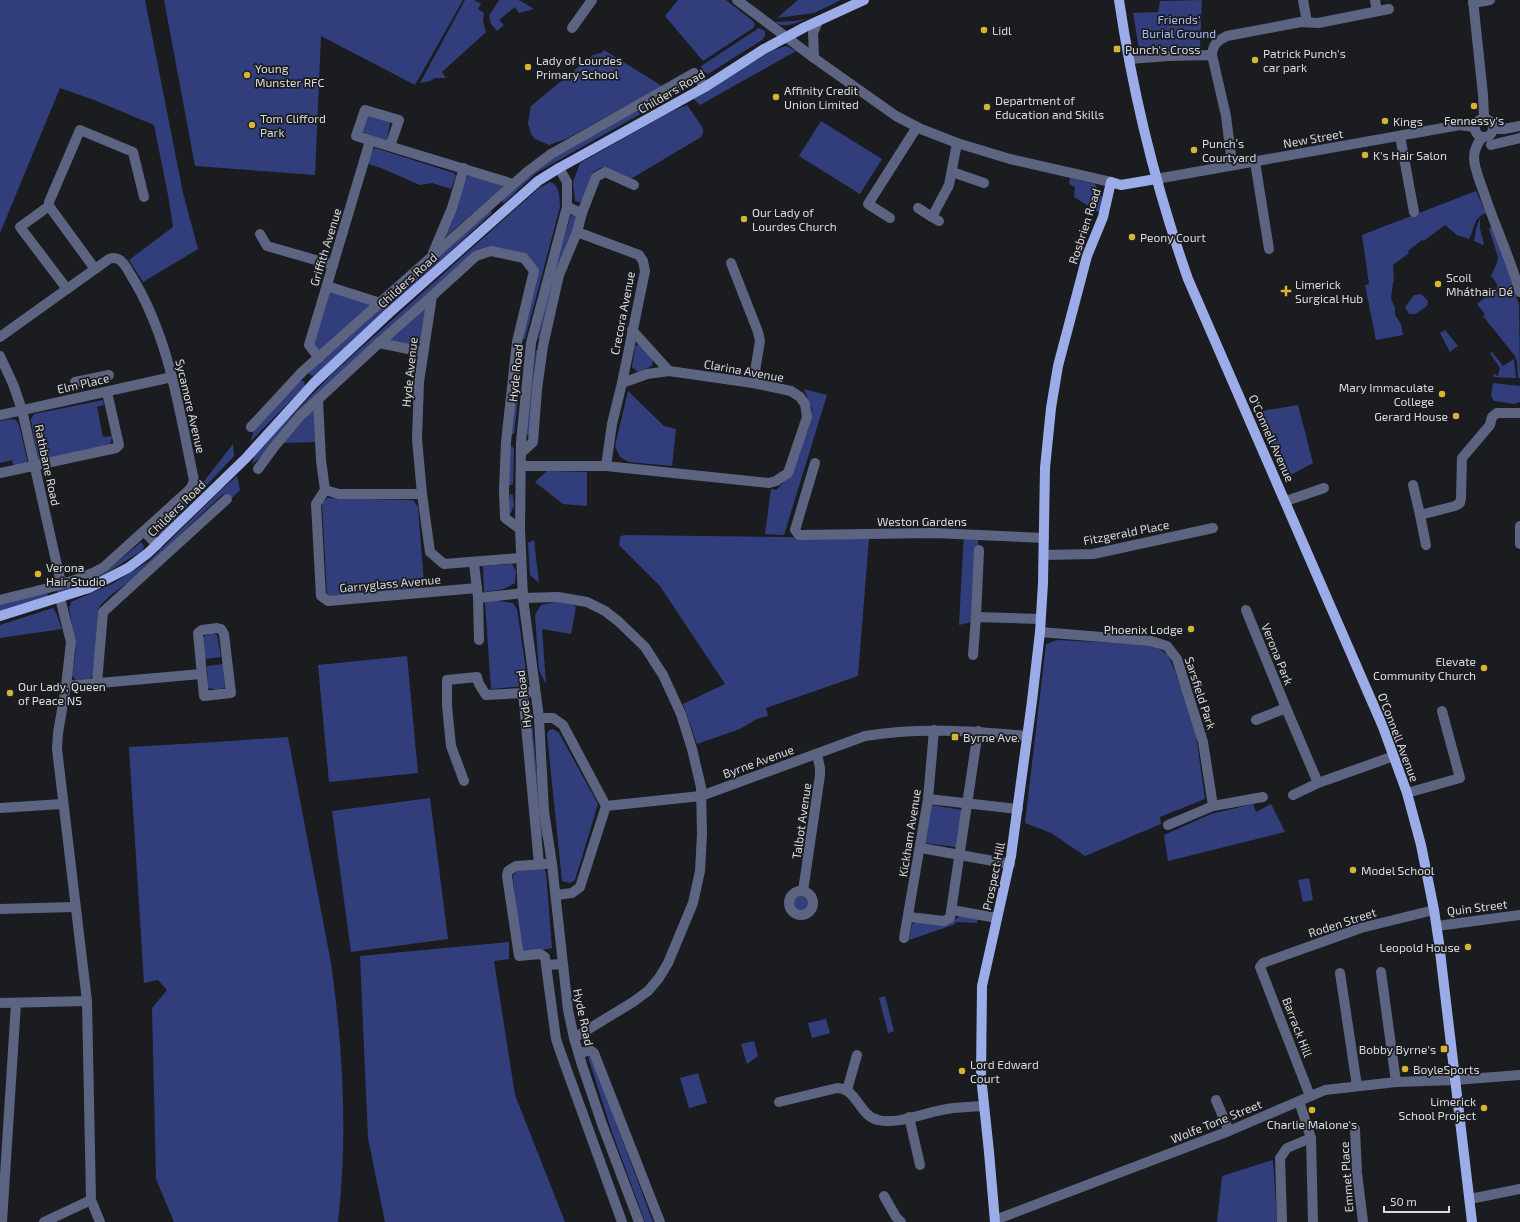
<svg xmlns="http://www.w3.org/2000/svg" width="1520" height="1222" font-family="'Exo 2',sans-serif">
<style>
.green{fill:#323e7b}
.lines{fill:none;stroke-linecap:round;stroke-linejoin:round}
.minor{stroke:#5c6481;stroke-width:10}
.major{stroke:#9cace9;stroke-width:10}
.poi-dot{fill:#d8b434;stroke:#1b1c20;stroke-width:1.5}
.labels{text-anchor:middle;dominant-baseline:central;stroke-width:3.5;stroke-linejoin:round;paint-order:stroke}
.park-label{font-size:12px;fill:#adbdf4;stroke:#1b1c20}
.poi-label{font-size:12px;fill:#dadbdd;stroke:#1b1c20;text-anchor:start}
.street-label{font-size:12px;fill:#dadbdd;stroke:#1b1c20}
</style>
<rect width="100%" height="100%" fill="#1b1c20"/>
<!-- green -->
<g class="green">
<path d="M0,0h145l38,193 15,56 -55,33 -14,-22 44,-33 -4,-27 -15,-75 -60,-25 -34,-12 -60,145z"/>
<path d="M164,0h299l-48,85 -94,-49 -6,139 -120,-9z"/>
<path d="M465,0h9l7,4 -3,5 6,4 -1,8 3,11 -44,40 4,6h-11l-5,3 -10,2z"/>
<path d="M499,0h20l15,9 -15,4 -4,-6 -16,13 5,5 -7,6 -6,-7 -2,-8z"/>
<path d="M678,0h48l27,21 2,4 -2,3 -50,33 -38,-45z"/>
<path d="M798,0h43l-27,13 -37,5z"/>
<path d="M1202,0l-2,48 -37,3 -24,-2 -6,-36 25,-1 2,-11z"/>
<path d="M807,19c-12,4 -21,10 -33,3l20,-1z"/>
<path d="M759,28l6,3v5l-3,4 -54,34 -6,-4 -1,-4z"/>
<path d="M786,46l10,5 -96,54 -7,-7 80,-48z"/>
<path d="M604,50l58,36 -96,53 -17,6 -14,-6 -4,-5 -3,-11 3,-17 62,-51 8,-2z"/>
<path d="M682,84l1,3 -2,4 -145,82 -32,30 -4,-4 50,-41z"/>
<path d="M687,105l16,23v5l-2,4 -72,43 -27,-13 -9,5 -11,31 -7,-2 -2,-19 7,-19 90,-51z"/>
<path d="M369,116l19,5 2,2 -3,16 -4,2 -18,-6 -3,-4 3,-14z"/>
<path d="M821,121l61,38 -22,35 -61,-38z"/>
<path d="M375,148l79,25 2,3 -5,13 -19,-6 -12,2 -39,-17 -13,-4 3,-13z"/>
<path d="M470,175l30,9 3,3 -60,52 24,-62z"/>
<path d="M1070,178l25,6 7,13 -2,16 -26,-16 1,-10 -6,-3z"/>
<path d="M550,182c11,4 9,15 10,25l-35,132h-3l15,-67c-5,-23 -27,-21 -47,-25l-227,209 -11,8 3,-10 78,-81 206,-185z"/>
<path d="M1476,191l10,22c-13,5 -11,15 -17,26l-12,-4 -12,-10 -21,16 -2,-1 -14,11 1,2 -16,12 1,17h-1l-2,17 4,9v7l6,9 2,11 -27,5 -11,-55 4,-1 -7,-49z"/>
<path d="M491,210l1,3 -178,163 -4,-1 -2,-4z"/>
<path d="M576,214l1,4 -23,61 -12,60h-4l13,-60 20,-64z"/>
<path d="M1480,218v11l4,15 -1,1 -9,-4 2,-12z"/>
<path d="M1492,226l14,36 13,43 1,73h-2l-1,-16 -2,-6 -32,-40 2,-2 -8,-10 20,-16v-4l-6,-8 6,-13 1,-6 -9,-28z"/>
<path d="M335,291l34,12 1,3 -52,46 -6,-10 15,-49z"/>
<path d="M1421,294l7,7 -1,5 -11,8h-7l-4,-7 9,-12z"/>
<path d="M422,308h5l-6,34 -5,4 -26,-4v-5z"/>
<path d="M1445,330l13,16 -8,6 -10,-19z"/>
<path d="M640,344l13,15 -1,7 -14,6 -6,-5 3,-21z"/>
<path d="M519,347h5l-10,87h-5z"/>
<path d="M536,350l3,2 -9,83h-5z"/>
<path d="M1492,352l11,14 11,-7 2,19 -23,-1 1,-4 3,3 1,-1 2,-7 -10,-15z"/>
<path d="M298,381h6l1,5 -55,56 5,-14z"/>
<path d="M1493,383l27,3v16l-6,2 -20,-3 -3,-5z"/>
<path d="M804,389l23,6 -43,140 -19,-1 6,-45 5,1 13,-13 20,-50 3,-18z"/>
<path d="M628,391l36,35 12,3 -4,37 -43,-4 -9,-5 -5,-11z"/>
<path d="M103,400l1,5 -7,2 6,30 9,-1 -1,6 -4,4 -65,14 -4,-1 -7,-38v-2l3,-5z"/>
<path d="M1298,405l15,58 -28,15 -29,-66z"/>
<path d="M312,409h3l3,33 -38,1z"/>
<path d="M11,419l5,1 3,5 9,39 -14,3 -2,-7 -12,3v-42z"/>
<path d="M233,444l1,12 -74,79 -5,-5 50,-50z"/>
<path d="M512,446l2,3 -1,35 -5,2 1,-38z"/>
<path d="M547,471l40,1v34l-24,-2 -28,-22z"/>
<path d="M237,476l3,14 -8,8 -9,-4c-28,26 -55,53 -83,79 -13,11 -34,23 -42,36l-4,64 -4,6 -14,1 -4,-4 4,-27 -7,-41 2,-6 41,-18 37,-23 73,-72z"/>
<path d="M510,494l3,1 1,11 -3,7 -2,-2z"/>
<path d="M327,498l86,2 5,7 6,77 -3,3 -89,11 -5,-4 -5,-91z"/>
<path d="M964,532h15l-8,90 -12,3z"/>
<path d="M624,535l245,3 -11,138 -92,32 2,8 -11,3 -17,10 -43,15 -14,-40 42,-20 -65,-98 -41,-41 1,-8z"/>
<path d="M534,540l5,43 -9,-8 -2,-32z"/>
<path d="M141,542l3,4 -1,4 -46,29 -40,14v-5l49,-16z"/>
<path d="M512,564l4,7 -1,12 -11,6 -20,3 -1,-26z"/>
<path d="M47,590l1,6 -48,15v-7z"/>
<path d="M492,600l21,3 4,6 11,75 -4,2 -33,3 -6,-87z"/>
<path d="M566,600l10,7 -5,27 -29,-5 4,55 -7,-14 -4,-55 6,-10z"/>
<path d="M53,608l3,5 6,16 -62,9v-13z"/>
<path d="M213,633l4,2 4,22 -16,2 -3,-20 4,-4z"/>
<path d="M1057,640l96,5 15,10 7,16 20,58 10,70 -45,18 1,7 -76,32 -34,-23 -26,-10 21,-179z"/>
<path d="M407,656l11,117 -89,9 -11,-117z"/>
<path d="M223,664l2,23c-3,3 -12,3 -16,1l-1,-2 -1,-20z"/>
<path d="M528,698l2,3 13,135 -4,2z"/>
<path d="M553,729l6,4 39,71 -23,76 -5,3 -8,-2 -15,-147 2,-4z"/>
<path d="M288,737l43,226c12,85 17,173 7,259h-164l-18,-43 -4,-171 15,-18 -9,-10 -14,3 -15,-236 87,-5z"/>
<path d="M430,798l18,141 -97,13 -19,-141z"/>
<path d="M1253,804l3,8 15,-8 14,28 -117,29 -4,-26 47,-21z"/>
<path d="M931,805l31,5 -6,37 -31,-4z"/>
<path d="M543,868l3,4 6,76 -14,3 -15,-1 -4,-11 -6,-63 5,-6z"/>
<path d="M1309,878l4,22 -10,2 -5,-22z"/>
<circle cx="801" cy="904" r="8"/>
<path d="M960,916l18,2 -1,5 -20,-1 -4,3 -44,15 3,-16 4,-1 32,2z"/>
<path d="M509,942v17l-15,2 21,134 50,127h-180l-17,-84 -8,-182z"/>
<path d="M885,996l9,35 -6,2 -9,-35z"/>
<path d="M826,1019l4,14 -18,5 -4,-15z"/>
<path d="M754,1041l4,15 -11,8 -6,-20z"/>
<path d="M590,1056l2,3 61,163h-8l-33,-90 -24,-75z"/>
<path d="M698,1073l9,30 -18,5 -9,-30z"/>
<path d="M1273,1160l4,61 -1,1h-59l5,-46z"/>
</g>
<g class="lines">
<!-- minor -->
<g class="minor">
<path d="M737,0l77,58 82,58 25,13 36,14 53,16 101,23"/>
<path d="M1303,0l4,22"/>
<path d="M1375,0l2,11"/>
<path d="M1473,0l10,95 1,23"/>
<path d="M1473,3l17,-3"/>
<path d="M572,28l20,-28"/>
<path d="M1212,55c1,-11 5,-14 15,-19l74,-14 17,1 71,-14"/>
<path d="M814,58l-1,-25 5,-12"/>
<path d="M1129,59l40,-3 43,-1 14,61 6,48"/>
<circle cx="1484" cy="128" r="9"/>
<path d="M1493,129h11l16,-3"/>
<path d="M1400,136l14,76"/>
<path d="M1482,137c-4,6 -8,12 -8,20 0,12 6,24 10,36 11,33 26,65 36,99"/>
<path d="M1491,145l29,-7"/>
<path d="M390,146l9,-26 -34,-10 -9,26 157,48"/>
<path d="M1255,162l14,87"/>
<path d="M559,168l8,14v25l-36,136 -10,99 -1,87 3,69 16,120 5,93 8,53 16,146 6,28 8,27 20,59 37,98"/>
<path d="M952,172l32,11"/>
<path d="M1156,179l304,-54 14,2"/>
<path d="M49,206v-4l31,-72 53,22 11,45"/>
<path d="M567,207l15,6 -5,19 62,23 4,6 2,10 -23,112 -10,41 -6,42"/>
<path d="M918,208l14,9"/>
<path d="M582,213l14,-36 9,-5 29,13"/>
<path d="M890,218l-22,-14 49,-77"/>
<path d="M939,221l-7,-4 17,-32 8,-42"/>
<path d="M260,234l7,12 66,19"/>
<path d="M433,253l19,-45 12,-40"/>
<path d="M731,263l27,69 2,9 -7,42"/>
<path d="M327,286l53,17"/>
<path d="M67,289l-47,-62 29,-21 46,63"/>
<path d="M632,330l37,41"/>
<path d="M0,337l109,-78c12,-5 18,10 23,18 38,62 47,134 62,203l-2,6 -4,5 -84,76c-27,16 -73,25 -104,33"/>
<path d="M379,343l53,-47"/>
<path d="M0,356l13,28 9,26 39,173"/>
<path d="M319,358l-10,-13 61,-204"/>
<path d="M75,382l34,-7"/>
<path d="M318,400l3,60 4,30 14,4h83"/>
<path d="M0,415l172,-38"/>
<path d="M251,427l51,-55 225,-200 24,-18 143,-81 11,14"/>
<path d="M521,453l12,-11 4,-53 6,-43 16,-71 18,-43"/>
<path d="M815,463l-20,67 4,5 135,-2 110,5"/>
<path d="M521,466h85l163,17 7,-2 12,-8 19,-56 -2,-13 -5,-7 -9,-6 -38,-8 -84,-12 -22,3 -25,9"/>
<path d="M258,469l16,-22 26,-31 79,-73 44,9"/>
<path d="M0,473l116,-25 3,-3 -12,-53"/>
<path d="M1413,485l7,30 35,-9 5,-3 1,-5 1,-40 28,-33 2,-8 5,-4h23"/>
<path d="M325,490l-9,14 5,92 7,5 149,-13"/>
<path d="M1286,501l38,-13"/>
<path d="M1420,515l6,30"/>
<path d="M1520,526v18"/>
<path d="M520,529l-15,-11 -1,-28 2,-48 11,-100 17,-71 -10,-13 -33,-7 -15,5 -44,40 -13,86 -2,57 5,55 8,58 14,12 76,-6"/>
<path d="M145,532l12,13"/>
<path d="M1044,555l49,-1 120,-26"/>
<path d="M474,563l4,35 1,42"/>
<path d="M60,598l11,44 -5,44 -8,47 -1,16 30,252 4,199 9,22"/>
<path d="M478,598l45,-5"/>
<path d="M523,598l35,-1 29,5 18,9 13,10 27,26 18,28 18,39 11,35 9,38 1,47 -2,37 -7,32 -25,60 -9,15 -11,13 -15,11 -59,36"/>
<path d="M1246,610l40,98"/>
<path d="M976,617l3,-67"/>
<path d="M217,628l4,1 3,5 7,59 -27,3 -6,-63 4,-3z"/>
<path d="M1040,632l111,9 16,5 10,13 26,83 10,64 -45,19"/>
<path d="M973,655l3,-38 64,2"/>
<path d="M97,683l6,-71 124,-113"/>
<path d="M66,686l135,-12"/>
<path d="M529,692l-6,1 16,171"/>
<path d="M539,718h14l10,7 43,81"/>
<path d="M1256,720l30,-12 32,75"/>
<path d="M464,781l-13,-35 -4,-40v-26l30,-3 2,7 7,11 37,-2"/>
<path d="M1407,793l53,-15 -18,-67"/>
<path d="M1293,795l25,-12 76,-27"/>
<path d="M928,799l90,10"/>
<path d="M1213,806l50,-9"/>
<path d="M0,808l62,-4"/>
<path d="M921,848l89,16"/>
<path d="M545,864l-29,2 -8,5 -1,5 12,80 21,-2 5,3 1,8 16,-1"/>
<path d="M803,891l17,-116v-7l-3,-14"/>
<circle cx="801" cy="903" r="12"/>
<path d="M556,895l16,-2 8,-6 26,-81 95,-10 164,-60c54,-9 108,-5 162,0"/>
<path d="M0,909l75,-2"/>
<path d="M952,910l45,8"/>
<path d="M909,917l35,4 6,-3 28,-187"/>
<path d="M1437,926l83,-11"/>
<path d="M904,938l24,-139 6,-69"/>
<path d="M546,965l10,74 4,12 62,171"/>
<path d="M1381,972l15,110"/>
<path d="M1340,973l17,113"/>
<path d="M0,1003l87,-2"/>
<path d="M584,1052l6,-2 4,3 66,169"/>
<path d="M847,1090l10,-35"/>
<path d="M1310,1096l-50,-129 3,-4 98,-35 73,-18"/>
<path d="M1216,1100l13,31"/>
<path d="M1299,1101l12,37 2,84"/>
<path d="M779,1102l58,-14c20,0 22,28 41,32 20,5 48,-8 69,-11 12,-2 24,-2 36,-3"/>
<path d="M909,1117l11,48"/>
<path d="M1355,1129l2,44 6,49"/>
<path d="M884,1196l12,21 5,5"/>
<path d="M1470,1199l50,-10"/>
<path d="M995,1220l234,-89 96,-41 71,-8 59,-2 65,-5"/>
<path d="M2,1222l14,-219"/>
<path d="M44,1222l47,-22"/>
<path d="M1282,1222l-2,-64 7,-10 24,-10"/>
</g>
<!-- major -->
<g class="major">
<path d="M1119,0c14,95 37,188 69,279l195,448 24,66 14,52 13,65 5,33 33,279"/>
<path d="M0,616l89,-28 39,-20 20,-15 98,-95 68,-75 75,-70 149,-132 21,-13 146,-81 59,-38 41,-22 59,-27"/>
<path d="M995,1222l-6,-70 -8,-76 1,-90 29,-130 21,-155 8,-69 3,-49 2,-115 6,-60 7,-42 29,-110 16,-39 8,-35 10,3 35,-6"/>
</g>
</g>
<!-- markers -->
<g class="poi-dot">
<circle cx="984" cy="30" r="4"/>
<rect x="1113" y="45" width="8" height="8" rx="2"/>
<circle cx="1255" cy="60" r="4"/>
<circle cx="528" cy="67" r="4"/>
<circle cx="247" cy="75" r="4"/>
<circle cx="776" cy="97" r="4"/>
<circle cx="1474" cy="106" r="4"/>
<circle cx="987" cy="107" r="4"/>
<circle cx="1385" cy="121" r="4"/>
<circle cx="252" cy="125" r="4"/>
<circle cx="1194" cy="150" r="4"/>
<circle cx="1365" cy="155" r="4"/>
<circle cx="744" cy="219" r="4"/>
<circle cx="1132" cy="237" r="4"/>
<circle cx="1438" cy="284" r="4"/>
<path d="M1284 285h4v4h4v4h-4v4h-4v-4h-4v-4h4z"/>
<circle cx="1442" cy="394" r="4"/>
<circle cx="1456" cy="416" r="4"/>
<circle cx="38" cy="574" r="4"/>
<circle cx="1191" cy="629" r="4"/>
<circle cx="1484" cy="668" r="4"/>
<circle cx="10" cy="693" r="4"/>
<rect x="951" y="733" width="8" height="8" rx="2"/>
<circle cx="1353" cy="870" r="4"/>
<circle cx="1468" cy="947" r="4"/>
<rect x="1440" y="1045" width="8" height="8" rx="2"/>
<circle cx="1405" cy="1069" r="4"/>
<circle cx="962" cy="1071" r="4"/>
<circle cx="1484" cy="1108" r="4"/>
<circle cx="1312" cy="1110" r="4"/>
</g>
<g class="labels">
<!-- park labels -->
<g class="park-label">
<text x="1179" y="19">Friends'<tspan x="1179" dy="14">Burial Ground</tspan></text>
</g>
<!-- poi labels -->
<g class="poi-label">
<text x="992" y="30">Lidl</text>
<text x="1125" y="49">Punch's Cross</text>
<text x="1263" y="53">Patrick Punch's<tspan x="1263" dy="14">car park</tspan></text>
<text x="536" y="60">Lady of Lourdes<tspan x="536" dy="14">Primary School</tspan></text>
<text x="255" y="68">Young<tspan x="255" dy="14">Munster RFC</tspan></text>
<text x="784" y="90">Affinity Credit<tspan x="784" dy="14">Union Limited</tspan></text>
<text x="995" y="100">Department of<tspan x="995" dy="14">Education and Skills</tspan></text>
<text x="260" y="118">Tom Clifford<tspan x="260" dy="14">Park</tspan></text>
<text x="1474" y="120" text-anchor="middle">Fennessy's</text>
<text x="1393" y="121">Kings</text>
<text x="1202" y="143">Punch’s<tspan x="1202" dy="14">Courtyard</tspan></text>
<text x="1373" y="155">K's Hair Salon</text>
<text x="752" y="212">Our Lady of<tspan x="752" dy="14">Lourdes Church</tspan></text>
<text x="1140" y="237">Peony Court</text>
<text x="1446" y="277">Scoil<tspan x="1446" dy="14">Mháthair Dé</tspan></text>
<text x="1295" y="284">Limerick<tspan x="1295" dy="14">Surgical Hub</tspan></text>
<text x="1434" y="387" text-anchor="end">Mary Immaculate<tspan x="1434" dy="14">College</tspan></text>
<text x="1448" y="416" text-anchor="end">Gerard House</text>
<text x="46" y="567">Verona<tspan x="46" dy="14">Hair Studio</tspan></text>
<text x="1183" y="629" text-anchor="end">Phoenix Lodge</text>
<text x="1476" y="661" text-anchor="end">Elevate<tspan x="1476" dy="14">Community Church</tspan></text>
<text x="18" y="686">Our Lady, Queen<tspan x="18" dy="14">of Peace NS</tspan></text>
<text x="963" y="737">Byrne Ave.</text>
<text x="1361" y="870">Model School</text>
<text x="1460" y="947" text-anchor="end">Leopold House</text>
<text x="1436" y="1049" text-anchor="end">Bobby Byrne's</text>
<text x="970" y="1064">Lord Edward<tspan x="970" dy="14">Court</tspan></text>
<text x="1413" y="1069">BoyleSports</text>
<text x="1476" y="1101" text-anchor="end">Limerick<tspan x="1476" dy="14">School Project</tspan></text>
<text x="1312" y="1124" text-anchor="middle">Charlie Malone's</text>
</g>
<!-- street labels -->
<g class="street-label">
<text transform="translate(671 91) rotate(-30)">Childers Road</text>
<text transform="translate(1313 138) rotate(-10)">New Street</text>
<text transform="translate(1084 226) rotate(-72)">Rosbrien Road</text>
<text transform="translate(325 247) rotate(-73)">Griffith Avenue</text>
<text transform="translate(407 280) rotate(-42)">Childers Road</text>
<text transform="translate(622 313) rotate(-79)">Crecora Avenue</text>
<text transform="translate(744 370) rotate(10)">Clarina Avenue</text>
<text transform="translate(409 372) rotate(-84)">Hyde Avenue</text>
<text transform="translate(515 373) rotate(-84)">Hyde Road</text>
<text transform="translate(83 383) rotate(-13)">Elm Place</text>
<text transform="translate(191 406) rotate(77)">Sycamore Avenue</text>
<text transform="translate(1272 438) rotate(66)">O'Connell Avenue</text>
<text transform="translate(48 465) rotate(78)">Rathbane Road</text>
<text transform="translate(176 508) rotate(-44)">Childers Road</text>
<text x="922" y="521">Weston Gardens</text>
<text transform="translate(1126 532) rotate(-11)">Fitzgerald Place</text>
<text transform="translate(390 583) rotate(-5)">Garryglass Avenue</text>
<text transform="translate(1278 654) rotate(68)">Verona Park</text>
<text transform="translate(1201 693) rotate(72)">Sarsfield Park</text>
<text transform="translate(523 699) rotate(-97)">Hyde Road</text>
<text transform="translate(1399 737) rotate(69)">O'Connell Avenue</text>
<text transform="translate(758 761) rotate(-20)">Byrne Avenue</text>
<text transform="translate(801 821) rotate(-82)">Talbot Avenue</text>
<text transform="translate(909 833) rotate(-81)">Kickham Avenue</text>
<text transform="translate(993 876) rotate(-78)">Prospect Hill</text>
<text transform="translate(1477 907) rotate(-7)">Quin Street</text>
<text transform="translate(1342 922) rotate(-18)">Roden Street</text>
<text transform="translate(584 1017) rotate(78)">Hyde Road</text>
<text transform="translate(1298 1027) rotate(69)">Barrack Hill</text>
<text transform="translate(1216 1121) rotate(-22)">Wolfe Tone Street</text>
<text transform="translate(1346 1177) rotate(-94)">Emmet Place</text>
</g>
</g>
<!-- scale -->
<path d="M1384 1206v6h65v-6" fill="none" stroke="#dadbdd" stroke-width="2"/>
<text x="1390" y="1206" font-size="12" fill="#dadbdd" stroke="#1b1c20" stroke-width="3" paint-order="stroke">50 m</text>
</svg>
